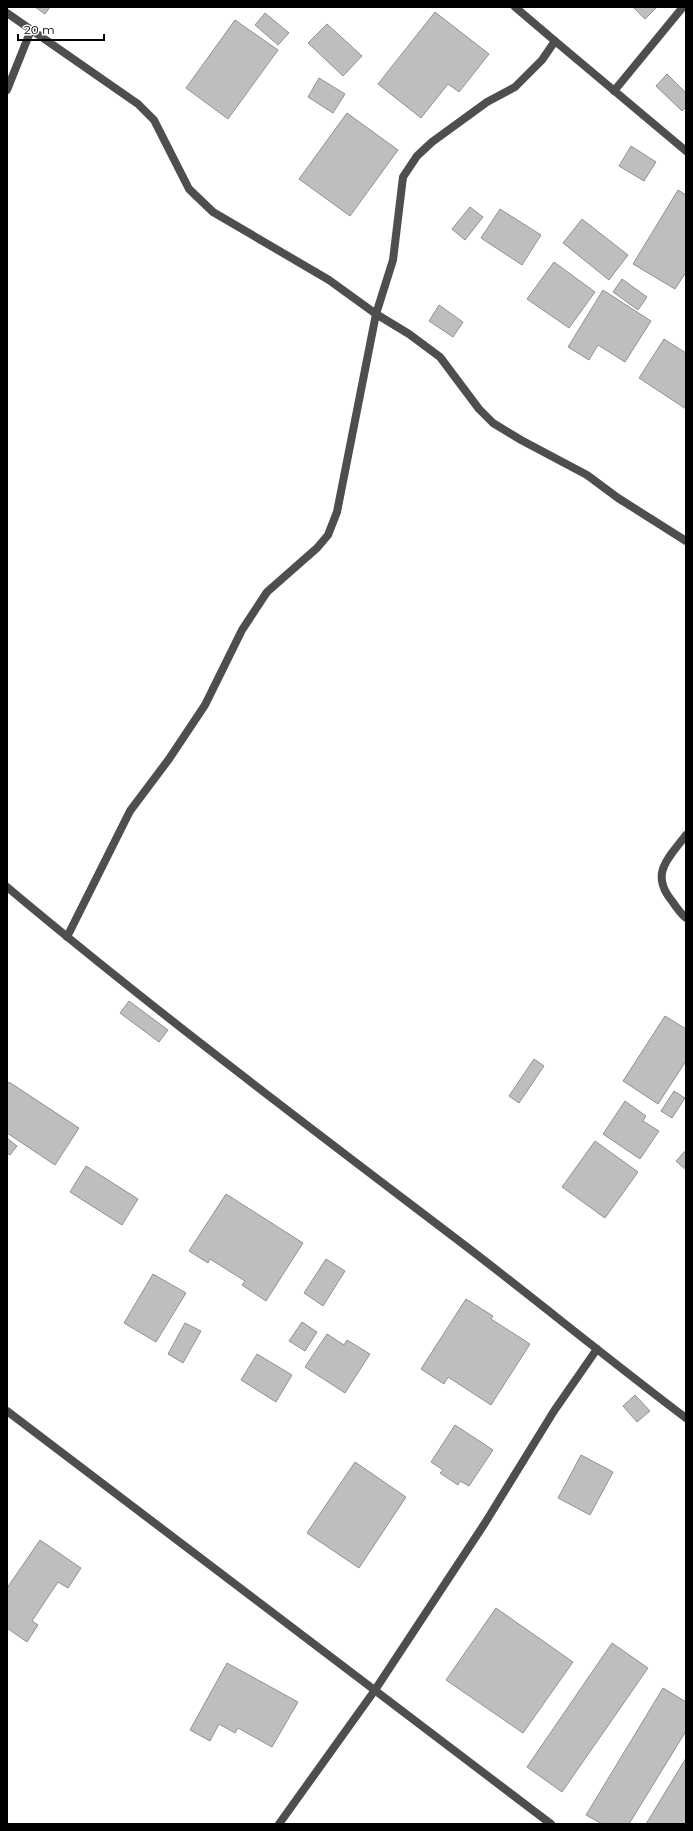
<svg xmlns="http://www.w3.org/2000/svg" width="693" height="1831" font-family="Montserrat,sans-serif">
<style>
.building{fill:#bebebe;stroke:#929292}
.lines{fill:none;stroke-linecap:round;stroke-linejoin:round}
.minor{stroke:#4e4e4e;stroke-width:8}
</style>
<rect width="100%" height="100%" fill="#fff"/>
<!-- building -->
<g class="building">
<path d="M35,7h15l-5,7z"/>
<path d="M633,7h24l-12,12z"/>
<path d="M435,12l54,42 -30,38 -11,-8 -27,34 -43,-34z"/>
<path d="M265,13l24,20 -11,12 -23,-20z"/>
<path d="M235,20l43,30 -50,69 -42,-31z"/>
<path d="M327,24l35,32 -19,20 -35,-33z"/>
<path d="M667,74l19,19v14l-4,4 -26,-25z"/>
<path d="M319,78l26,16 -12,19 -25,-16z"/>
<path d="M347,113l51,37 -48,66 -51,-37z"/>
<path d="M631,146l25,16 -12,19 -25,-15z"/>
<path d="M678,190l8,5v77l-11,17 -42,-25z"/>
<path d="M470,207l13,10 -18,23 -13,-11z"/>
<path d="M500,209l41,26 -19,30 -41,-27z"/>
<path d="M582,219l46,36 -19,25 -46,-37z"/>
<path d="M554,262l41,30 -26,36 -42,-29z"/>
<path d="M622,279l25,18 -9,13 -25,-18z"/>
<path d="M603,290l48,31 -26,41 -27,-17 -9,15 -21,-13z"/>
<path d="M439,305l24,17 -10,15 -24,-16z"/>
<path d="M664,339l22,14v56l-47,-31z"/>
<path d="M129,1001l39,29 -9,12 -39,-29z"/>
<path d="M665,1016l21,13v32l-28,43 -35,-23z"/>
<path d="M534,1059l10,7 -25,37 -10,-7z"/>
<path d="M9,1082l70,46 -24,37 -48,-32v-48z"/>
<path d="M674,1091l11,7 -13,20 -11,-7z"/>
<path d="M625,1101l21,15 -3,5 16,10 -19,28 -37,-25z"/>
<path d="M7,1138l10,8 -7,9 -3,-2z"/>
<path d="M595,1141l43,31 -33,46 -43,-31z"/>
<path d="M686,1150v20l-10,-9z"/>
<path d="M86,1166l52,33 -16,26 -52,-33z"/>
<path d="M226,1194l77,49 -37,58 -24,-16 3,-4 -35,-22 -2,4 -19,-12z"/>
<path d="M326,1259l19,12 -22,35 -19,-13z"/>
<path d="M153,1274l33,19 -30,49 -32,-19z"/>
<path d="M466,1299l27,17 -2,3 39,25 -39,61 -43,-28 -4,7 -23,-15z"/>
<path d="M302,1322l15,10 -12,19 -16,-10z"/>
<path d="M185,1323l16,8 -18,32 -15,-9z"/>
<path d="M327,1334l17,11 3,-5 23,14 -25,39 -40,-26z"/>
<path d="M257,1354l35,21 -16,27 -35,-22z"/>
<path d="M635,1395l15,16 -13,11 -14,-16z"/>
<path d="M455,1425l38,25 -24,36 -9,-5 -2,4 -18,-12 3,-3 -12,-8z"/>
<path d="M581,1455l32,17 -23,43 -32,-17z"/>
<path d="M355,1462l51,35 -47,71 -52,-35z"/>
<path d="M40,1540l41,28 -13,20 -10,-6 -26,39 6,4 -11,17 -20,-14v-40z"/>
<path d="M496,1608l77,54 -50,71 -77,-53z"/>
<path d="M612,1643l36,25 -86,124 -35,-25z"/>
<path d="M227,1663l71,39 -26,45 -34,-19 -3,5 -16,-9 -9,17 -20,-11z"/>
<path d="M663,1688l23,14v29l-57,93h-27l-16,-9z"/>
<path d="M686,1758v66h-40z"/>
</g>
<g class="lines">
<!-- minor -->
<g class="minor">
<path d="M515,7l40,34"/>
<path d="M7,13l131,91 16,16 35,69 24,23 116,68 47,34 33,20 31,23 39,52 14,14 28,17 66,35 31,23 68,43"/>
<path d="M7,90l24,-60"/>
<path d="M614,91l69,-84"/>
<path d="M686,835c-17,23 -37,38 -14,66 4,6 8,12 14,17"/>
<path d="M7,887c149,125 305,242 460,360 74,57 145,115 219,171"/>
<path d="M67,937l63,-126 39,-52 36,-54 37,-75 25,-38 50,-44 11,-13 9,-23 39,-198 17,-54 10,-83 14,-21 15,-14 55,-40 28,-15 27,-27 13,-19 131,110"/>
<path d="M7,1411l544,413"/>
<path d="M279,1824l96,-134 110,-167 69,-112 43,-62"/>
</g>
</g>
<!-- border -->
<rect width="693" height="1831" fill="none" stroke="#000000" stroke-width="16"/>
<!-- scale -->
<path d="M18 34v6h86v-6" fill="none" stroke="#000000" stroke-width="2"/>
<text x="24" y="34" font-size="12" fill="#000000" stroke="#ffffff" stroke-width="3" paint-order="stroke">20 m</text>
</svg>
